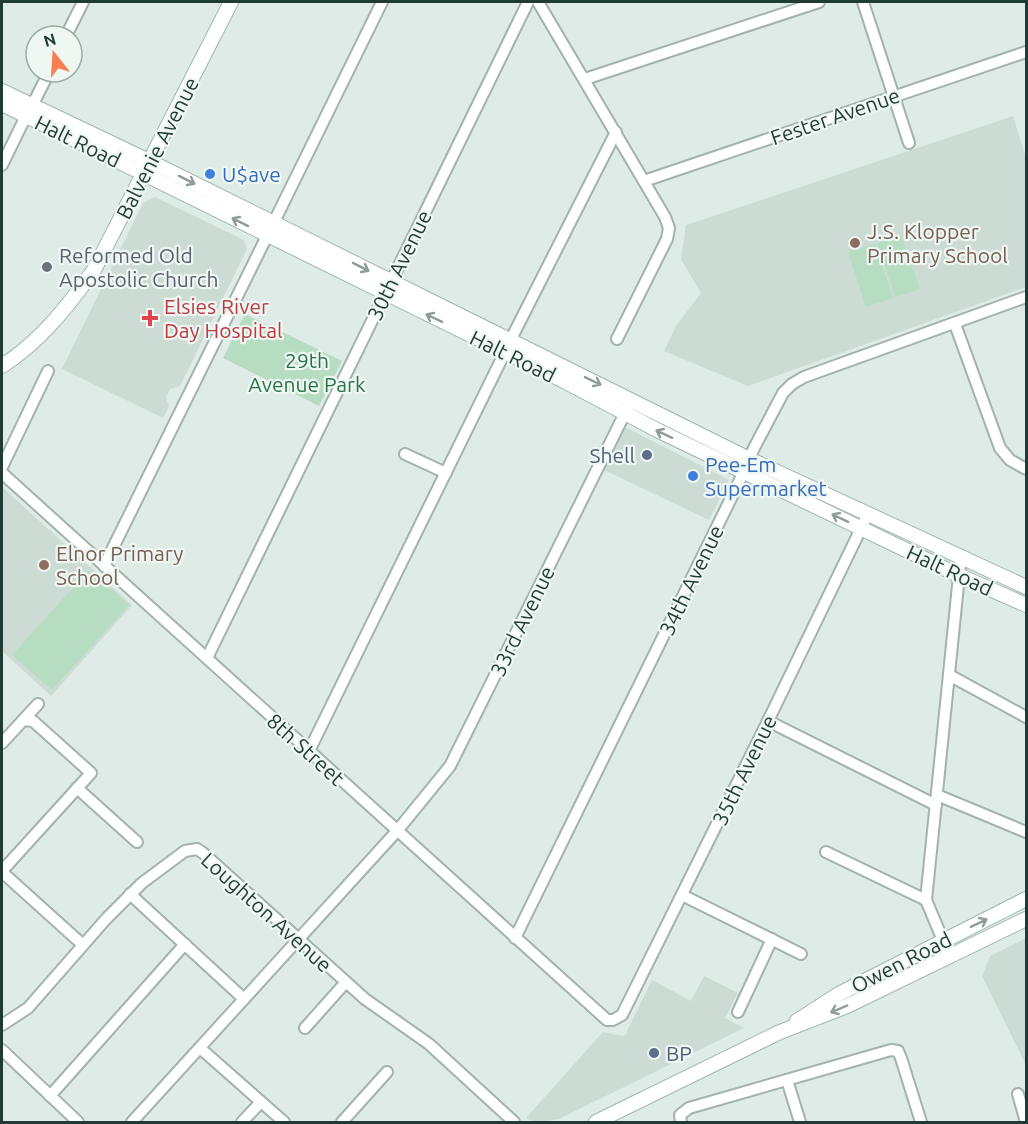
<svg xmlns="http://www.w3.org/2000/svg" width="1028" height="1124" font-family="Ubuntu,sans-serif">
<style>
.built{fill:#cddbd5}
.green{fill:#b6ddc2}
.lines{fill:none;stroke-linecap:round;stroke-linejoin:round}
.street-casing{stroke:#a2b3ad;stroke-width:14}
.secondary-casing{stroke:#9db7ae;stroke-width:16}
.street{stroke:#fff;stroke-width:10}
.secondary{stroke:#fff;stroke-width:14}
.oneway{stroke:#8f9d9a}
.shop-dot{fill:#3f7fe0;stroke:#eff7f3;stroke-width:2}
.education-dot{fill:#8d6e63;stroke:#eff7f3;stroke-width:2}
.worship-dot{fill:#6b7280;stroke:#eff7f3;stroke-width:2}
.health-dot{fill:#e0444e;stroke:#eff7f3;stroke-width:2}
.service-dot{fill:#5c6f8a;stroke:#eff7f3;stroke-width:2}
.labels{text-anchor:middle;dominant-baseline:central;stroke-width:4.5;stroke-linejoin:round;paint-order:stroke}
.street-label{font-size:21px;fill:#1f3b34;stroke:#eff7f3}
.shop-label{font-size:21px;fill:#366cbe;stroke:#eff7f3;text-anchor:start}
.education-label{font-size:21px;fill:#785e54;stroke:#eff7f3;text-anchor:start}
.worship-label{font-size:21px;fill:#5b616d;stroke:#eff7f3;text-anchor:start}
.health-label{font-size:21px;fill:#be3a42;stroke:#eff7f3;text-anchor:start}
.park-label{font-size:21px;fill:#287447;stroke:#eff7f3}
.service-label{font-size:21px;fill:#4e5e75;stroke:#eff7f3;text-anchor:end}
</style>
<rect width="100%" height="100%" fill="#dfebe6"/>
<!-- built -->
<g class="built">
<path d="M1013,116l13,42v129l-278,99 -84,-35 12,-25 25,-33 -20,-34 5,-34z"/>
<path d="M155,197l89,43 3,9 -67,137 -10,3 -4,8 3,10 -6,11 -101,-49 81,-166z"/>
<path d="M625,427l104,53 -20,40 -107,-51 19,-39z"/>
<path d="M2,487l130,118 -81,91 -49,-45z"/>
<path d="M1026,938v127l-44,-89 8,-20z"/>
<path d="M704,976l34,17 -13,25 19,10 -185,91 -22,3 -11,-4 77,-86 20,4 5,-3 -1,-2 25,-51 39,21z"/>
</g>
<!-- green -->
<g class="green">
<path d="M901,235l19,54 -25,8 -18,-54z"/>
<path d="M875,244l18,54 -27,9 -18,-55z"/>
<path d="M245,314l97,47 -23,45 -96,-48z"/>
<path d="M89,570l40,35 -77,85 -40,-35z"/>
</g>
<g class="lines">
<!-- street casing -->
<g class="street-casing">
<g id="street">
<path d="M538,2l127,215 4,11 -2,11 -50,100"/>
<path d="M863,2l46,141"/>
<path d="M66,36l17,-34"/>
<path d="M585,79l234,-77"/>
<path d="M32,106l17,-34"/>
<path d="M2,165l24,-49"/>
<path d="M644,181l382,-129"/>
<path d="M273,224l109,-222"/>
<path d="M955,324l45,124 10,12 16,9"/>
<path d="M510,341l106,-209"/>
<path d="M405,454l41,19"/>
<path d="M2,467l46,-96"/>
<path d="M2,473l605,547h6l9,-5 146,-294 100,-207"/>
<path d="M104,566l163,-330"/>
<path d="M207,658l321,-656"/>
<path d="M949,675l77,42"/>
<path d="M768,721l168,84"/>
<path d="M2,743l36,-39"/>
<path d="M309,751l196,-399"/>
<path d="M77,788l60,54"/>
<path d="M937,795l89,37"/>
<path d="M826,852l100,48"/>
<path d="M2,871l89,-98 -58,-52 -10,-1"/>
<path d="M2,872l81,73"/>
<path d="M130,894l114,105"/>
<path d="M682,895l119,59"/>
<path d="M515,938l224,-456 15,-34 29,-55 9,-9 12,-7 222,-80"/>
<path d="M950,957l-24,-57 35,-344"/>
<path d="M738,1012l34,-73"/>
<path d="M2,1025l26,-17 78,-89 36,-36 43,-32 12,-2 6,4 162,146 64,45 85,78"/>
<path d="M305,1028l41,-46"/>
<path d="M200,1048l84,74"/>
<path d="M2,1050l76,72"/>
<path d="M787,1080l13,42"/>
<path d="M1018,1094l8,28"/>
<path d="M50,1096l135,-152"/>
<path d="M132,1122l265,-291 53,-65 178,-359"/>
<path d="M242,1122l19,-20"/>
<path d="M342,1122l45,-50"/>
<path d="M681,1122l-1,-7 9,-7 202,-58 7,1 3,7 20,64"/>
</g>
</g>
<!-- secondary casing -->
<g class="secondary-casing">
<g id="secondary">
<path d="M2,91l149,71 598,297 277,128"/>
<path d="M2,104l562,277 95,50 299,144 68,30"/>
<path d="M2,366c38,-24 65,-59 92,-96l137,-268"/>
<path d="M797,1021l42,-27 187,-95"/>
<path d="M596,1122l184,-90 67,-26 179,-87"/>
</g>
</g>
<!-- street -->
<use href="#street" class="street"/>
<!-- secondary -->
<use href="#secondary" class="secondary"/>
</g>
<!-- one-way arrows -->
<defs><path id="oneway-shaft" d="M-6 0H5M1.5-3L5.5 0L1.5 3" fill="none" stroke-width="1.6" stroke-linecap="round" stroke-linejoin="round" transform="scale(1.5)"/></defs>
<g class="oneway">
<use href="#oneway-shaft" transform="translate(187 180) rotate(27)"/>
<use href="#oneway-shaft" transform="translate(240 222) rotate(-153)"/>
<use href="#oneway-shaft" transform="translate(361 267) rotate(27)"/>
<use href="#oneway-shaft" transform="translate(434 318) rotate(-154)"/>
<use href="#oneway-shaft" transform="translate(593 381) rotate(26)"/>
<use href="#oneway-shaft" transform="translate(664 434) rotate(-155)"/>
<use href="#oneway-shaft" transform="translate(840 518) rotate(-154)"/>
<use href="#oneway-shaft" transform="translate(979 923) rotate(-26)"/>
<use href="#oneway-shaft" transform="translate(839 1009) rotate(157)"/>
</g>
<!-- markers -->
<g class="shop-dot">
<circle cx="210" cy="174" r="6"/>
<circle cx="693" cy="476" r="6"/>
</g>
<g class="education-dot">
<circle cx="855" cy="243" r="6"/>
<circle cx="44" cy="565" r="6"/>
</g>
<circle class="worship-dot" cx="47" cy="267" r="6"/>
<path class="health-dot" d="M147 309h6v6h6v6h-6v6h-6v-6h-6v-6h6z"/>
<g class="service-dot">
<circle cx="647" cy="455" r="6"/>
<circle cx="654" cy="1053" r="6"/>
</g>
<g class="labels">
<!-- street labels -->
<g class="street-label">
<text transform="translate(835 116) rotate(-19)">Fester Avenue</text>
<text transform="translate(78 141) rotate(26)">Halt Road</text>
<text transform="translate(157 148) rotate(-63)">Balvenie Avenue</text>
<text transform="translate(399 265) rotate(-64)">30th Avenue</text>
<text transform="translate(513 356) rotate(26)">Halt Road</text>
<text transform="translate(950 570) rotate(25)">Halt Road</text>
<text transform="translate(691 580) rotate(-64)">34th Avenue</text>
<text transform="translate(522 621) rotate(-64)">33rd Avenue</text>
<text transform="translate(306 749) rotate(42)">8th Street</text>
<text transform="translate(744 770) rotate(-64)">35th Avenue</text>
<text transform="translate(267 912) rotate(42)">Loughton Avenue</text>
<text transform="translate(901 962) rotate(-27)">Owen Road</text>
</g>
<!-- shop labels -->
<g class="shop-label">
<text x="222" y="174">U$ave</text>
<text x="705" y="464">Pee-Em<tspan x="705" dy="24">Supermarket</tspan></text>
</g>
<!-- education labels -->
<g class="education-label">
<text x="867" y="231">J.S. Klopper<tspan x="867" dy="24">Primary School</tspan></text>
<text x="56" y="553">Elnor Primary<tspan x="56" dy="24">School</tspan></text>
</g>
<!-- worship labels -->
<g class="worship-label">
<text x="59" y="255">Reformed Old<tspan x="59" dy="24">Apostolic Church</tspan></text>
</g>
<!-- health labels -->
<g class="health-label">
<text x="164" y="306">Elsies River<tspan x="164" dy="24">Day Hospital</tspan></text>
</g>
<!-- park labels -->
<g class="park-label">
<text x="307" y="360">29th<tspan x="307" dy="24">Avenue Park</tspan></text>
</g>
<!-- service labels -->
<g class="service-label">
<text x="635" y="455">Shell</text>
<text x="666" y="1053" text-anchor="start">BP</text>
</g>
</g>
<!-- border -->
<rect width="1028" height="1124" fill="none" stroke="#1f3b34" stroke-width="6"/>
<!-- north arrow -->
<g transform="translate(54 54) rotate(343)"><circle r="28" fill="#eff7f3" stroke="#9caca7" stroke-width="1.5"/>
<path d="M0-4.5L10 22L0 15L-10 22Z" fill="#f87d4f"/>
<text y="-9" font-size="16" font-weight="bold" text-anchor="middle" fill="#1f3b34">N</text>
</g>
</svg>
